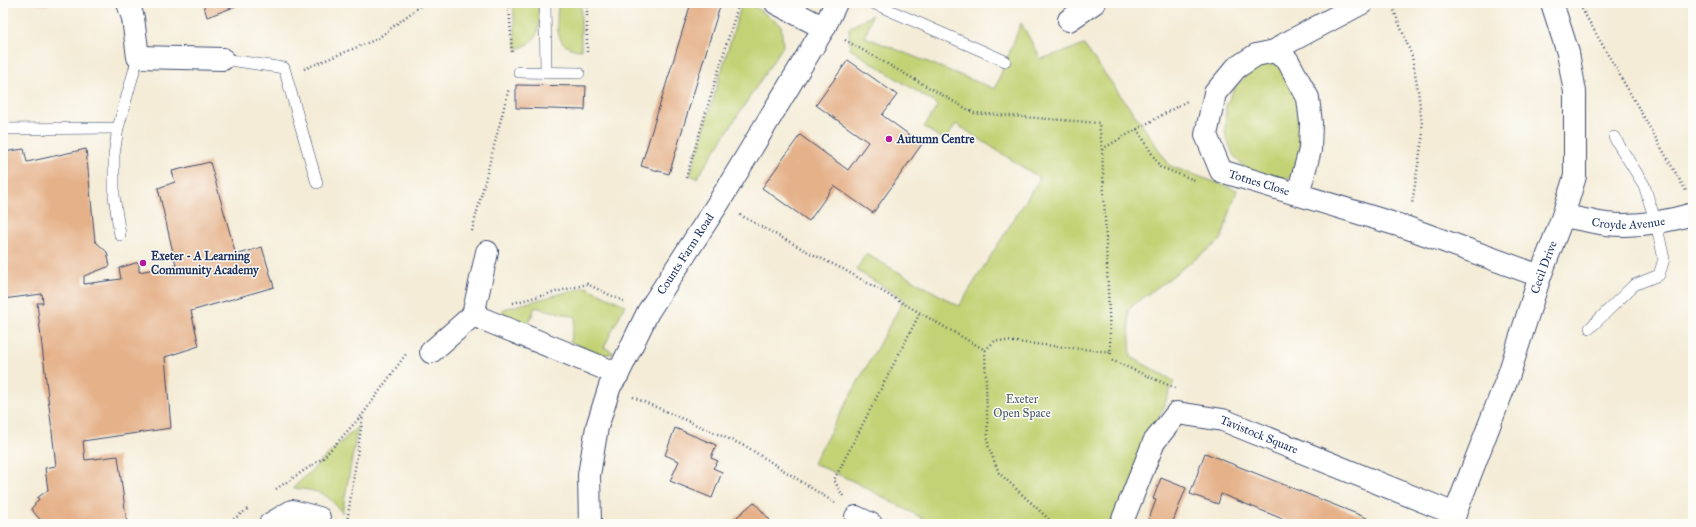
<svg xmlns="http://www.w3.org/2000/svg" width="1696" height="527" font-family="'IM FELL Great Primer',serif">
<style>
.green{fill:#c3d274;stroke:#6f8069}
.building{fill:#e5b189}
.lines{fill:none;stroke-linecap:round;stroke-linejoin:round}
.lane-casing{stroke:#3c4b70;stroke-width:12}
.street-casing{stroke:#3c4b70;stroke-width:24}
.path{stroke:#3c4b70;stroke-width:2.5;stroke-dasharray:1 3;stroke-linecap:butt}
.lane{stroke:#fff;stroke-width:11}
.street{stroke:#fff;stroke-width:22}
.poi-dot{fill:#b5179e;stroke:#fdfcf7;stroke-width:1.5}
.labels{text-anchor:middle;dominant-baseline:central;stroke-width:3;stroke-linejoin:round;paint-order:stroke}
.poi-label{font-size:12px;font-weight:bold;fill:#1b2f5e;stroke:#fdfcf7;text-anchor:start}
.street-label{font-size:12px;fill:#1b2f5e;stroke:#fdfcf7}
.park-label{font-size:12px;fill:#455864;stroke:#fdfcf7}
</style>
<rect width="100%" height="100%" fill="#fdfcf7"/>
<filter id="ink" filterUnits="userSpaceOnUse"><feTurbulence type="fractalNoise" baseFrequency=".025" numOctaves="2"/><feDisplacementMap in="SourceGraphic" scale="8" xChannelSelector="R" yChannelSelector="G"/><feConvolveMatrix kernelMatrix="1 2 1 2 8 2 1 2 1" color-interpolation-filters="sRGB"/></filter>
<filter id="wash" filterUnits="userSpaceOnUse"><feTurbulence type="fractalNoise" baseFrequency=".012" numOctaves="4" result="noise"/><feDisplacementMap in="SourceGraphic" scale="16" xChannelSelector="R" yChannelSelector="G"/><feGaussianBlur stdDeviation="0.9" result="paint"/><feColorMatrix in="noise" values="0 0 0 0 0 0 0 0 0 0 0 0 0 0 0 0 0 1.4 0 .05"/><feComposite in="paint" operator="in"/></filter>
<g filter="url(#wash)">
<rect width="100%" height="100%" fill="#f4ecd7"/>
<!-- green -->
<g class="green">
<path d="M513,3h25c3,23 3,40 -22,46z"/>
<path d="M558,3h23v47c-28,-1 -24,-26 -23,-47z"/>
<path d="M742,3h7l32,22 2,21 -86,132 -7,-3z"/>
<path d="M872,15l-7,22 130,52 26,-66 20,36 43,-14 61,84 25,37 67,24 -16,50 -93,69 3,48 43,24 -58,143h-183l-80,-43 -40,-18 91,-164 -48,-29 10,-16 93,52 81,-128 -84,-54 -11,17 -21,-14 14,-22 -88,-56 -1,-21z"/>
<path d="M1265,63l15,2 19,36 3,28 -4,39 -9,10 -10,4 -33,-13 -13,-14 -8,-22 1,-27 9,-19 16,-16z"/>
<path d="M586,287l39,18 -21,42 10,6 -9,2 -35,-13 6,-25 -41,-10 -8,21 -22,-8 -4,-6 3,-5z"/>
<path d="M358,426l-16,87c-16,-22 -24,-22 -49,-25z"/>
</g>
<g id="blocks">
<!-- building -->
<g class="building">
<path d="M28,3h20v2z"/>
<path d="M203,3h42l-38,14z"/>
<path d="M691,3h18l11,3 -51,168 -28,-8z"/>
<path d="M848,60l49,35 -15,20 40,29 -49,69 -39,-27 -25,35 -47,-33 38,-53 48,35 20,-28 -52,-37z"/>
<path d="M516,85l70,1 -1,24 -69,-2z"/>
<path d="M24,149l3,13 59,-13 9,92 12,11 3,14 -26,10v8l37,-5 -2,-11 20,-6v10l37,-7 -18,-77 17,-6 -3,-11 38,-9 26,93 26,-8 12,40 -83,24 8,35 -34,11 6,71 -88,13 2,19 33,-4 9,68h-83l-13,-15 8,-10 -2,-1 11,-8 -3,-22 11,-2 -19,-163h6l-1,-9 -39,5v-147z"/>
<path d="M675,428l41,17 -5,13 7,3 -5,7 9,4 -10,26 -42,-17 9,-20 -14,-6z"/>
<path d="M1205,453l162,65 -2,6h-70l-74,-30 -3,10 -28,-10z"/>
<path d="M1161,478l25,10 -14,36h-25l9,-24 -3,-1z"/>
<path d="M754,502l16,18 -4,4h-37z"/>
</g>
</g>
</g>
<g filter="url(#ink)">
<use href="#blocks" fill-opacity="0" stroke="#3c4b70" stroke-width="1"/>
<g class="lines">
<!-- lane casing -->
<g class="lane-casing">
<g id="lane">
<path d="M545,3l1,69"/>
<path d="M873,3l132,58"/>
<path d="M223,59l61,9 33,115"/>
<path d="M519,72l60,1"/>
<path d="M118,128l-4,27v41l6,39"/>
<path d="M3,129l115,-1 20,-71"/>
<path d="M1590,328l44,-43 25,-10 5,-16 -8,-36 -12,-38 -30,-48"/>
</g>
</g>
<!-- street casing -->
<g class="street-casing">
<g id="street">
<path d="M128,3l5,15 5,39 85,2"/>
<path d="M776,3l48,25"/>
<path id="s1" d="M1362,3l-77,41 -10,7 -19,4 -20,13 -21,25 -9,42 15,36 187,57 132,48"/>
<path d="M1069,20l25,-17"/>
<path d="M1275,51l13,10 20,37 3,25 -1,27 -12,44"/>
<path id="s2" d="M1563,216c14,2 29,6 43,8 29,3 60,-2 87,-10"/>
<path d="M473,315l145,59"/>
<path d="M431,352l42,-37 14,-63"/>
<path d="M856,517l15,7"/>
<path d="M270,524l22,-13 27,7 1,6"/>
<path id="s3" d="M590,524l-1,-49 8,-48 13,-41 8,-12 30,-62 71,-110 105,-174 12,-25"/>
<path id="s4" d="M1121,524l33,-82 23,-29 46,7 232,94"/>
<path id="s5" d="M1451,524l58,-150 31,-98 23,-60 12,-40v-84l-7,-39 -16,-50"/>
</g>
</g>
<!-- path -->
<g class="path">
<path d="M509,3l3,51"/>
<path d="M587,3v51"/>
<path d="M1391,3l21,53 6,34 5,43 -11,71"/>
<path d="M1582,9l104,182"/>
<path d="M845,40l129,73 125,10 3,26 9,211 64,28"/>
<path d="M304,69l73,-30 47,-36"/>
<path d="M1137,129l23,38 37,14"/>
<path d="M1102,149l85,-48"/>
<path d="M686,178l53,-175"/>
<path d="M740,215l70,38 33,16 142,81 3,95 11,28 55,51"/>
<path d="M472,231l37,-143"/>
<path d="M513,303l74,-19 38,18"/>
<path d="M985,350l11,-10 115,12"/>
<path d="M633,397l114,50 88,56"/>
<path d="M276,489l47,-31 40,-44 43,-60"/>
<path d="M843,496l-9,-16 86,-167"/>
<path d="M347,522l16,-107"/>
<path d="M227,524l22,-16"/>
</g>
<!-- lane -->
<use href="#lane" class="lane"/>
<!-- street -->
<use href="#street" class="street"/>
</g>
</g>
<!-- markers -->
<g class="poi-dot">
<circle cx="889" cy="139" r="4"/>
<circle cx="143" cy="263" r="4"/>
</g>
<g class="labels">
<!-- poi labels -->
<g class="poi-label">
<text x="897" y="139">Autumn Centre</text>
<text x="151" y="256">Exeter - A Learning<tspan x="151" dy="14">Community Academy</tspan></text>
</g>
<!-- street labels -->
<g class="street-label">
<text stroke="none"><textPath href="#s1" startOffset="297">Totnes Close</textPath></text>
<text stroke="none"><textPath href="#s2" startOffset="66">Croyde Avenue</textPath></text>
<text stroke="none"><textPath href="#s3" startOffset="293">Counts Farm Road</textPath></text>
<text stroke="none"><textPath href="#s5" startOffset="273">Cecil Drive</textPath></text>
<text stroke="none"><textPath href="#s4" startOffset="211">Tavistock Square</textPath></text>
</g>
<!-- park labels -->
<g class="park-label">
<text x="1022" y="399">Exeter<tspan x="1022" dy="14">Open Space</tspan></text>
</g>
</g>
<!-- margin -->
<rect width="1696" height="527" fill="none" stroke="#fdfcf7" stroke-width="16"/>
</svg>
